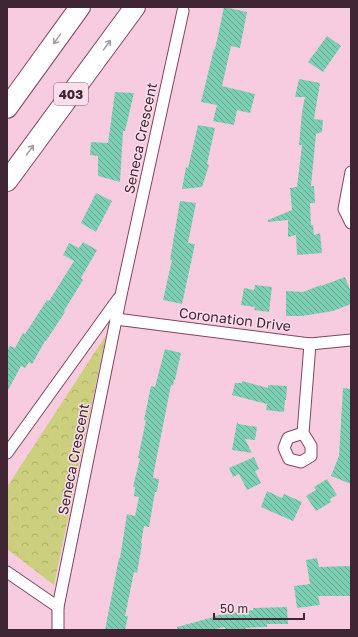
<svg xmlns="http://www.w3.org/2000/svg" width="358" height="637" font-family="'Golos Text',sans-serif">
<style>
.forest{fill:url(#forest-crowns)}
.building{fill:url(#building-back-hatch)}
.lines{fill:none;stroke-linecap:round;stroke-linejoin:round}
.minor-casing{stroke:#814563;stroke-width:13}
.motorway-casing{stroke:#814563;stroke-width:22}
.minor{stroke:#fff;stroke-width:11}
.motorway{stroke:#fff;stroke-width:20}
.oneway{stroke:#a99da3}
.labels{text-anchor:middle;dominant-baseline:central;stroke-width:3;stroke-linejoin:round;paint-order:stroke}
.shield{fill:#fbdeea;stroke:#785c69;stroke-width:1}
.shield-label{font-size:13px;font-weight:bold;fill:#402532}
.street-label{font-size:14px;fill:#402532;stroke:#fbdeea}
</style>
<defs>
<pattern id="forest-crowns" width="20" height="18" patternUnits="userSpaceOnUse"><rect width="20" height="18" fill="#cccf7d"/><path d="M2 6a3 3 0 1 1 6 0M12 15a3 3 0 1 1 6 0" fill="none" stroke="#b0b26c"/></pattern>
<pattern id="building-back-hatch" width="6" height="6" patternUnits="userSpaceOnUse"><rect width="6" height="6" fill="#7dcfb3"/><path d="M-1 5l2 2M0 0l6 6M5-1l2 2" fill="none" stroke="#68a892"/></pattern>
</defs>
<rect width="100%" height="100%" fill="#f7ccdf"/>
<!-- forest -->
<path class="forest" d="M106,335l-52,250 -47,-36v-62z"/>
<!-- building -->
<g class="building">
<path d="M224,7l23,5 -7,36 -9,-2 -9,40 33,8 -5,19 -13,-3 -3,15 -21,-4 4,-16 -16,-3 13,-53h1l4,-18z"/>
<path d="M327,36l14,10 -18,26 -15,-10z"/>
<path d="M299,79l21,4 -6,36 9,1 -1,12 -6,2 -5,52h3l1,17h-5l1,22h2l1,10 6,-2 2,20 -25,2 -1,-20 -8,2v-17l-20,2v-2l24,-10 -2,-22 7,-1 5,-42h-3l3,-33 3,-15h-10z"/>
<path d="M115,92l19,1 -9,38h-2l-3,51 -22,-6v-20l-8,-1 1,-13 17,1z"/>
<path d="M198,125l17,3 -8,36 2,1 -7,22 -20,2 4,-22 2,1z"/>
<path d="M96,193l16,8 -16,31 -15,-9z"/>
<path d="M180,201l16,2 -8,40 7,1 -13,60 -19,-4 9,-40h-2z"/>
<path d="M83,242l14,8 -16,28 2,2 -19,31 1,1 -19,29h-1l-13,23 -3,-2 -4,6 -4,-2 -14,26v-42l3,-4 5,2 8,-15 2,1 22,-34 2,1 25,-40 -11,-6 6,-12 10,5z"/>
<path d="M345,277l6,15v12l-18,7 -31,5h-16v-25l17,1 18,-7v1z"/>
<path d="M255,285l17,2 -3,25 -15,-2 1,-3 -14,-2 3,-17 10,2z"/>
<path d="M165,349l16,4 -6,27h-1l-1,6 -2,-1 -17,86 -1,7 6,1 -2,13h-2l-6,35 -5,-1 -3,17 1,1 -5,29 -3,-1 -9,44h3l-3,14h-20l14,-72h1l7,-44 8,2 4,-19 -5,-1 1,-9h-2l7,-29h-2l8,-38h-2l7,-34 4,1z"/>
<path d="M242,381l26,7v-3l19,1 -1,14h-1l-1,12 -18,-2 1,-6 -35,-9 3,-12h7z"/>
<path d="M343,388l8,1v95l-20,-8 8,-20z"/>
<path d="M237,422l1,2 19,3 -2,13 -10,-1 7,14 -20,-3z"/>
<path d="M254,457l5,12 -4,2 6,12 -14,7 -8,-16 -6,3 -4,-9z"/>
<path d="M327,479l10,16 -7,4 1,3 -15,9 -10,-15 10,-6 -2,-3z"/>
<path d="M267,491l15,7 2,-4 18,8 -9,19 -32,-14z"/>
<path d="M317,558l2,9 31,-1 1,30h-33l2,9 -23,3 -3,-22 16,-2 -4,-24z"/>
<path d="M287,607l1,17h-21v3l-21,1v2h-21v-3l-15,3h-33v-3l37,-10 -1,-1 40,-6v-2z"/>
</g>
<g class="lines">
<!-- minor casing -->
<g class="minor-casing">
<g id="minor">
<path d="M351,172l-7,37 7,14"/>
<path d="M116,319l194,25 41,-4"/>
<path d="M303,433l-15,5 -4,10 5,11 12,3 10,-6v-10l-8,-13 7,-89"/>
<path d="M7,453l111,-154"/>
<path d="M7,572l51,35"/>
<path d="M58,630v-23l63,-312 62,-284"/>
</g>
</g>
<!-- motorway casing -->
<g class="motorway-casing">
<g id="motorway">
<path d="M7,108l73,-101"/>
<path d="M7,181l128,-174"/>
</g>
</g>
<!-- minor -->
<use href="#minor" class="minor"/>
<!-- motorway -->
<use href="#motorway" class="motorway"/>
</g>
<!-- one-way arrows -->
<defs><path id="oneway-shaft" d="M-6 0H5M1.5-3L5.5 0L1.5 3" fill="none" stroke-width="1.6" stroke-linecap="round" stroke-linejoin="round"/></defs>
<g class="oneway">
<use href="#oneway-shaft" transform="translate(57 39) rotate(126)"/>
<use href="#oneway-shaft" transform="translate(107 45) rotate(-54)"/>
<use href="#oneway-shaft" transform="translate(30 150) rotate(-54)"/>
</g>
<g class="labels">
<!-- shield labels -->
<rect class="shield" x="54" y="83" width="34" height="22" rx="3"/>
<g class="shield-label">
<text x="71" y="94">403</text>
</g>
<!-- street labels -->
<g class="street-label">
<text transform="translate(140 138) rotate(-78)">Seneca Crescent</text>
<text transform="translate(235 319) rotate(7)">Coronation Drive</text>
<text transform="translate(73 459) rotate(-79)">Seneca Crescent</text>
</g>
</g>
<!-- border -->
<rect width="358" height="637" fill="none" stroke="#402532" stroke-width="16"/>
<!-- scale -->
<path d="M214 613v6h90v-6" fill="none" stroke="#402532" stroke-width="2"/>
<text x="220" y="613" font-size="12" fill="#402532" stroke="#fbdeea" stroke-width="3" paint-order="stroke">50 m</text>
</svg>
